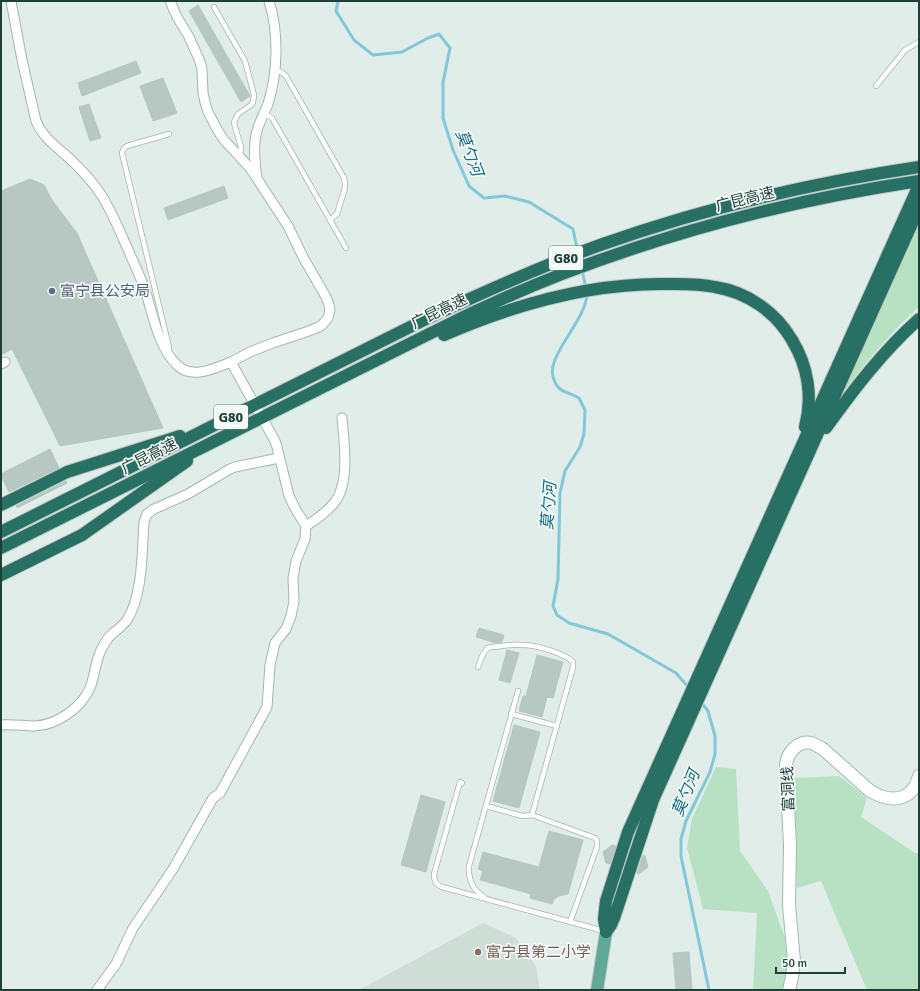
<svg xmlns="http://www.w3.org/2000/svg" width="920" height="991" font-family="Signika,'Noto Sans SC',sans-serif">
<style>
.built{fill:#cfddd7}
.green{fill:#b8e1c4}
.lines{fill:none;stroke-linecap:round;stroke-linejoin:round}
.stream{stroke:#83c8d8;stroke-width:3}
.building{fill:#b6c8c1;stroke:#b3c8c0}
.lane-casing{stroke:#a3b6b0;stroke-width:6}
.street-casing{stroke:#a3b6b0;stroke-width:11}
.secondary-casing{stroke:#9ebab1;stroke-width:14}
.primary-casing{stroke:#c0cac7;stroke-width:14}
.highway-casing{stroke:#c0cac7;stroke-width:14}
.lane{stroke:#fff;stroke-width:4.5}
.street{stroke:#fff;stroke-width:9}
.secondary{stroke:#fff;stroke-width:12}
.primary{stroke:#61a898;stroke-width:12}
.highway{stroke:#287063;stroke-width:12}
.service-dot{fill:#5c6f8a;stroke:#f2f9f6;stroke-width:1.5}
.education-dot{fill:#8d6e63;stroke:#f2f9f6;stroke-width:1.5}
.labels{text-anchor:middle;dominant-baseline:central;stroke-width:3.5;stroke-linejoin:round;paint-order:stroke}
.shield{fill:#f2f9f6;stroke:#5e7871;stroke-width:1}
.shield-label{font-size:14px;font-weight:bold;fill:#1f4038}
.street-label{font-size:15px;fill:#1f4038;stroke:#f2f9f6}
.service-label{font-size:15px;fill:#4e5e75;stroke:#f2f9f6;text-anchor:start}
.education-label{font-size:15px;fill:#785e54;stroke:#f2f9f6;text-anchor:start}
.water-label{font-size:16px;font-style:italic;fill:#136c83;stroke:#f2f9f6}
</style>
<rect width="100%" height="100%" fill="#e1ede8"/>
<!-- built -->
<path class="built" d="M483,923l33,15 20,28 4,24h-181z"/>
<!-- green -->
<g class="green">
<path d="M919,216v91c-29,25 -54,56 -77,88h-2z"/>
<path d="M716,767l20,2 4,82 28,40 17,47 3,31 -5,21h-30l4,-77 -54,-4 -16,-61 5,-29z"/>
<path d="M839,776l28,22 -6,19 54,36 4,1v136h-52l-46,-109 -24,7 -3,-110z"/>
</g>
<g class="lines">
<!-- stream -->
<g class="stream">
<path d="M338,1l-2,10 18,29 19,15 29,-3 26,-14 11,-4 11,14 -7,34v36l10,32 16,36 15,12 21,-2 24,6 44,27 4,20"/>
<path d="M582,270l4,18"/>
<path d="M587,294c-2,25 -28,48 -34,72 -2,7 1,18 7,23 4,3 14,6 19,9l6,12 -1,24 -4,13 -15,24 -5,22 -2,86 -5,27 4,9 12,8 39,11 68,39 14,16"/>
<path d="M701,702l7,9 7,25v18l-5,18 -24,49 -5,18v17l28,134"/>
</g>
</g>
<!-- building -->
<g class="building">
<path d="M198,5l52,91 -9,6 -52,-91z"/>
<path d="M136,61l5,12 -59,23 -4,-13z"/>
<path d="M163,78l14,35 -24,8 -13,-35z"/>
<path d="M89,104l12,34 -11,3 -11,-34z"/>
<path d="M30,179l14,6 8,15 25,33 86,195 -103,18 -48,-97 -11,6v-164z"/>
<path d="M224,186l4,12 -60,22 -4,-12z"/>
<path d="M50,449l9,19 -50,24 -8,-16v-2z"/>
<path d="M66,481l1,2 -50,25 -1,-2z"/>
<path d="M479,628l25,7 -2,7 -6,1 -20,-6z"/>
<path d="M507,650l12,3 -9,30 -11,-3z"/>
<path d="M537,655l26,7 -10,36 -6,-1 -5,20 -23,-6 4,-15h3z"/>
<path d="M514,725l26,7 -21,76 -26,-7z"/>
<path d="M421,795l24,7 -19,70 -25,-7z"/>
<path d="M549,831l34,9 -15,54 -9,2 -5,3 -2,5 -22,-6 1,-4 -51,-14 3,-9 -5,-2 5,-17 56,15z"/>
<path d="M612,845l4,1 -6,18 -4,-1 -3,-11z"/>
<path d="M643,855l2,1 3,11 -9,7 -2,-1z"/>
<path d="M689,952l3,38h-16l-3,-37z"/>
</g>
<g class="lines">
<!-- lane casing -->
<g class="lane-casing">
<g id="lane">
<path d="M214,7l31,54 9,34 -1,7 -2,3 -13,9 -4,8 1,5 6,20 -1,11"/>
<path d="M275,70c5,1 7,2 11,6l58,102 1,5v5l-8,26 -7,6"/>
<path d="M876,86l29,-36 14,-8"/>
<path d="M264,113l8,5 74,130"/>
<path d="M168,353l1,-6 -47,-194 2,-5 3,-2 42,-12"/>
<path d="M478,667c2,-5 5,-16 10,-19 4,-2 9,-1 13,-2 7,-1 14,-2 22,-1 13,0 41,8 50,17v5l-41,148"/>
<path d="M511,714l46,12"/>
<path d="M462,783l-2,-1 -26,92c0,6 1,10 8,13l162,44"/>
<path d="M486,806l36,10 10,-1 63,23 2,2v7l-27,75"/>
<path d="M484,897c-11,-7 -16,-18 -15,-31l49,-175"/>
</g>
</g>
<!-- street casing -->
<g class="street-casing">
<g id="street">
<path d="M11,1l11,59 14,61c7,17 21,26 34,38 12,11 23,23 32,37 11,18 19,38 28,58 5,12 11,24 15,36 8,24 13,57 32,75 15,15 38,3 54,-3l44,79 2,6 12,49 7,14 10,16 -1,13 -9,22 -3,17 1,23 -3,15 -5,13 -11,14 -5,22 -3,42 -47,86 -7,5 -40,71 -40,59 -17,36 -19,26"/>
<path d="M170,1l7,16 11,18 11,24 3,10 1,24 2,9 3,10 10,19 6,9 26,28 38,58 15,31 23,40 3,8 1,5 -2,8 -6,7 -3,2 -13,5 -33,11 -23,9 -19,10"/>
<path d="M257,178c-2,-14 -4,-29 -1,-43 2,-11 8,-21 12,-31 10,-32 11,-71 1,-103"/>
<path d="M1,364l4,-2"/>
<path d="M306,526c11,-7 21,-14 29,-24 15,-20 9,-60 7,-84"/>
<path d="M1,725c11,-1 22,1 34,1 22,-1 46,-18 55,-38 5,-12 5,-26 11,-38 2,-4 5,-9 8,-13 6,-6 13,-10 18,-17 16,-25 15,-68 17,-98l3,-8 7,-5 34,-15 42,-25 5,-2 44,-9"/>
</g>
</g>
<!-- secondary casing -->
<g class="secondary-casing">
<path id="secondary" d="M789,990l3,-13 2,-16 -5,-56 1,-60 -4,-80c1,-12 12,-25 25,-22 4,1 8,4 12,6l46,41c20,13 43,13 50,-14"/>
</g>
<!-- primary casing -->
<g class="primary-casing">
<path id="primary" d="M597,990l9,-58"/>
</g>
<!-- highway casing -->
<g class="highway-casing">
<g id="highway">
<path d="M444,335c69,-30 141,-51 217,-51 18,0 36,-1 54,3 32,5 61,25 77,53 16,26 21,57 13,87"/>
<path d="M826,428c28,-39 57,-77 93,-109"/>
<path d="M1,505l66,-33 113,-36"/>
<path d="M1,532l421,-211c59,-28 119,-55 181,-77 102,-36 208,-61 316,-77"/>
<path d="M1,548l428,-214c43,-22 87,-42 133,-60 115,-44 235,-75 357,-93"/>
<path d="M1,575l81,-40 105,-74"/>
<path d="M606,932l-2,-13 2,-18 22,-69 291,-647"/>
<path d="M606,932l5,-7 3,-7 39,-118 266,-592"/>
</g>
</g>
<!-- lane -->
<use href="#lane" class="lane"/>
<!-- street -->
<use href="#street" class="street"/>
<!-- secondary -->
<use href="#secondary" class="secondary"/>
<!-- primary -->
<use href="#primary" class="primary"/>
<!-- highway -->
<use href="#highway" class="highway"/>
</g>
<!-- markers -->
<circle class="service-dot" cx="52" cy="291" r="4"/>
<circle class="education-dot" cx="478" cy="952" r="4"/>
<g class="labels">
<!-- shield labels -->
<g class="shield">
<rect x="549" y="246" width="34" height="24" rx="3"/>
<rect x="214" y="405" width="34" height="24" rx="3"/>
</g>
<g class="shield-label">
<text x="566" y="258">G80</text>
<text x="231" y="417">G80</text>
</g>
<!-- street labels -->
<g class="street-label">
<text transform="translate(745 199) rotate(-14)">广昆高速</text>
<text transform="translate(439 311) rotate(-26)">广昆高速</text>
<text transform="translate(149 456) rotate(-27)">广昆高速</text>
<text transform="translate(788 789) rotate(-92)">富洞线</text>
</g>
<!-- service labels -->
<g class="service-label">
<text x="60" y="291">富宁县公安局</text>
</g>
<!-- education labels -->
<g class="education-label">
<text x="486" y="952">富宁县第二小学</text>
</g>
<!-- water labels -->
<g class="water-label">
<text transform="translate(469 153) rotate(69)">莫勺河</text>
<text transform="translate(549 506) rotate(-86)">莫勺河</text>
<text transform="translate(686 793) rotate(-68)">莫勺河</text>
</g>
</g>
<!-- border -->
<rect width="920" height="991" fill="none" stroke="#1f4038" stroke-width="4"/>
<!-- scale -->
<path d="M776 967v6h69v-6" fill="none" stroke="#1f4038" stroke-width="2"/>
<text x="782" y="967" font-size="12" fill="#1f4038" stroke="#f2f9f6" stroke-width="3" paint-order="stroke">50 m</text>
</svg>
